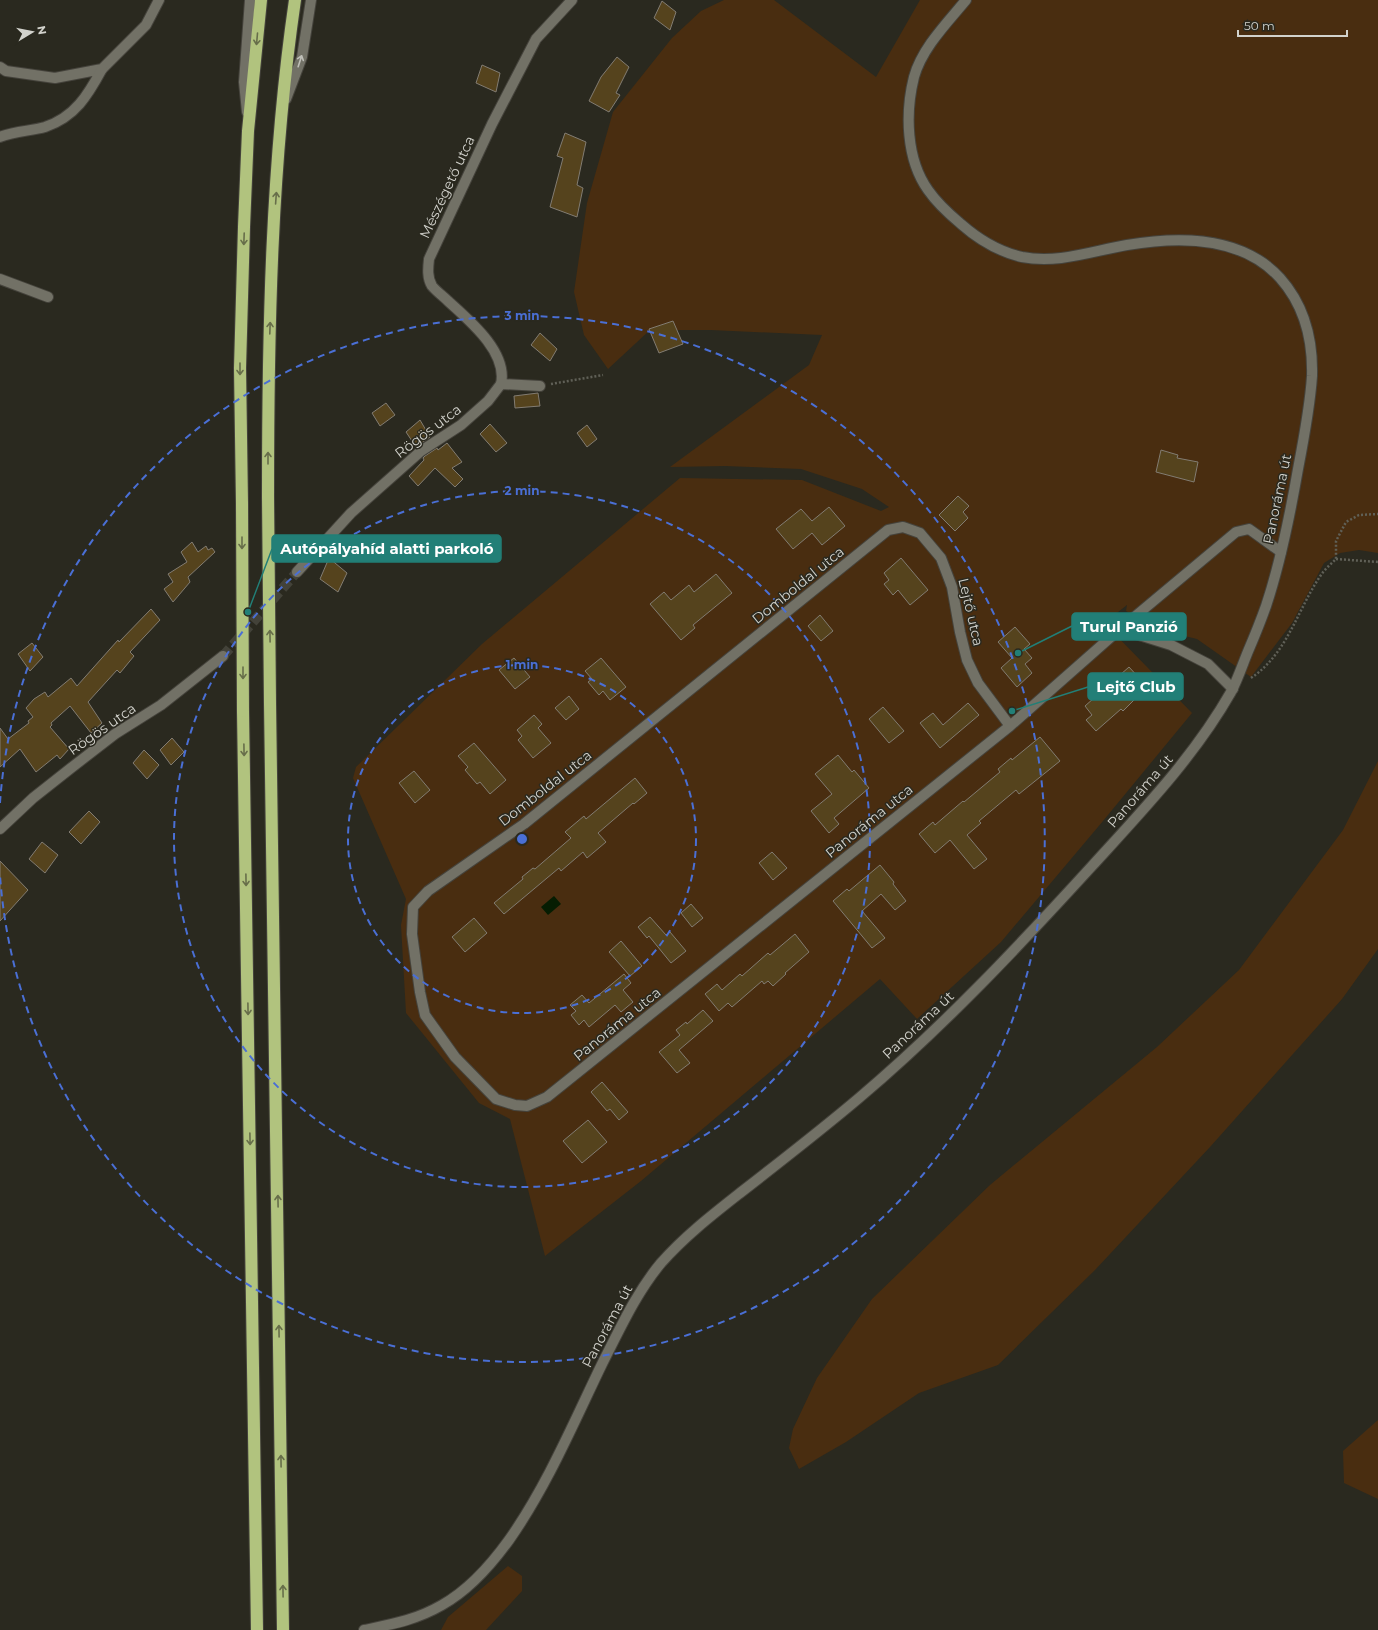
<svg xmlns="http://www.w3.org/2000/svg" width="1378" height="1630" font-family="Montserrat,sans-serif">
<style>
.green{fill:#492d10}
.water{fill:#061d02}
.building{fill:#55431d;stroke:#827c72}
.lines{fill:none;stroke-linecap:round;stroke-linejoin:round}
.minor-tunnel{stroke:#434239;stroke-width:10;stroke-dasharray:10 5;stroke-linecap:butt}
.minor-casing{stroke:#45433c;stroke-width:12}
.highway-casing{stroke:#45433c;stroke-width:14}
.path{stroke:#606057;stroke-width:2.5;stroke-dasharray:2 2;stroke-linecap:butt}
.minor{stroke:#727166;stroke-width:10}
.highway{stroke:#b1c37e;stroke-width:12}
.highway-bridge-casing{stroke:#45433c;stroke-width:14;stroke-linecap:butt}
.highway-bridge{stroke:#b1c37e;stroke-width:12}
.oneway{stroke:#676e4a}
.oneway2{stroke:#bfbfb8}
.ring{fill:none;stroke:#4a6fd5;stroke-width:2;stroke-dasharray:7 5}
.labels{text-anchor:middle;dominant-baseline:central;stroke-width:3;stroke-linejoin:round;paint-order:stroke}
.street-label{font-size:14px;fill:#d2d2cc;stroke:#2a291f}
.centre{fill:#4a6fd5;stroke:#2a291f;stroke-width:2}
.ring-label{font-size:12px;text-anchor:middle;font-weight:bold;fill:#4a6fd5;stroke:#2a291f;stroke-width:3;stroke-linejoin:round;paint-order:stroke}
.leader{fill:none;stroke:#227f77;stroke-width:1.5}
.callout-dot{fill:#227f77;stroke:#2a291f;stroke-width:1.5}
.callout{fill:#227f77;stroke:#227f77;stroke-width:1.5}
.callout-label{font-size:15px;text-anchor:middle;font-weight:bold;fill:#fff}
</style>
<rect width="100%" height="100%" fill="#2a291f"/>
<!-- green -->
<g class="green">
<path d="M724,0h50l102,77 44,-77h458v553l-19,-3 -19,3 -16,10 -32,60 -41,54 -54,-38 -33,-8 -38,-20 1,-6 -23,18 88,90 -89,108 -102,121 -84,77 -37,-40 -239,202 -96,75 -35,-137 -31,-16 -73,-90 -5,-88 5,-26 -53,-121 3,-11 126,-123 198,-166 122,2 79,31 8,-4 -27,-18 -61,-20 -76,-3 -55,1 139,-102 13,-30 -111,-5h-61l-42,39 -24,-34 -10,-43 13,-89 26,-91 59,-74 29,-27z"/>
<path d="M1378,761v188l-36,50 -132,148 -115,123 -97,95 -79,28 -73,49 -47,27 -10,-21 4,-19 24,-51 55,-79 118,-114 167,-138 82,-77 104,-140z"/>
<path d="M1378,1420v79l-34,-16 -1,-32z"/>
<path d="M508,1566l14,10v15l-36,39h-45l7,-13z"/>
</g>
<!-- water -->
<path class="water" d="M554,896l7,8 -13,11 -7,-8z"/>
<!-- building -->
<g class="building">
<path d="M662,1l14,11 -6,18 -16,-12z"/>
<path d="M617,57l12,10 -13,26 4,2 -11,17 -20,-11 12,-24z"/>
<path d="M482,65l18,8 -4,19 -20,-9z"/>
<path d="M565,133l21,9 -9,43 6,3 -6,29 -27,-10 13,-49 -6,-2z"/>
<path d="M673,321l10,23 -24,9 -10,-24z"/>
<path d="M540,333l17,16 -7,12 -19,-16z"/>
<path d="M538,393l2,13 -25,2 -1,-12z"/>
<path d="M386,403l9,12 -15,11 -8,-13z"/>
<path d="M420,420l10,17 -14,10 -10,-15z"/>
<path d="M490,424l17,19 -11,9 -16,-18z"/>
<path d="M587,425l10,14 -10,8 -10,-14z"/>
<path d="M447,443l15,19 -10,6 11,11 -8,8 -20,-19 -17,18 -9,-10 15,-16 -1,-2 2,-2 12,-8 1,2z"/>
<path d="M1161,450l17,5 -1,3 21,4 -4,20 -38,-10z"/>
<path d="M958,496l11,10 -6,6 5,6 -13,13 -16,-16z"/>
<path d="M829,507l16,19 -23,19 -10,-12 -19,16 -17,-20 25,-20 11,12z"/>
<path d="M192,542l6,10 8,-6 2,4 4,-2 3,4 -27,25 2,5 -17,20 -9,-13 9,-7 -5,-8 19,-12 -6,-10z"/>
<path d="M329,558l18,15 -9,19 -18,-13z"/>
<path d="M901,558l27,32 -18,15 -12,-15 -5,5 -9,-11 5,-4 -5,-7z"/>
<path d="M716,574l16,19 -39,32 2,3 -14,12 -31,-36 14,-12 7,8 18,-15 5,7z"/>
<path d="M151,609l9,11 -30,32 4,4 -14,17 -3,-3 -29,32 14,21 -11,10 -21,-27 -19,17 1,2 -2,2 19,22 -9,10 -3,-4 -21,17 -16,-23 -20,18v-39l8,11 21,-16 -1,-2 5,-4 -7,-9 8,-9 11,-7 3,5 23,-19 6,8 41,-46 1,2z"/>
<path d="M820,615l13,16 -12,10 -13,-15z"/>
<path d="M1015,627l15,17 -6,5 8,9 -7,6 7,9 -15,14 -16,-19 11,-10 -14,-16z"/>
<path d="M32,643l11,14 -13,14 -12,-17z"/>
<path d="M514,658l16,19 -15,12 -16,-19z"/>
<path d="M601,658l25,29 -16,13 -7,-9 -4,4 -11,-13 4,-3 -7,-8z"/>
<path d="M1129,667l11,12 -13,11 8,9 -12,12 -2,-2 -25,22 -10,-11 6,-5 -7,-9z"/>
<path d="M569,696l10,13 -13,11 -11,-12z"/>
<path d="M968,703l11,12 -39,33 -20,-25 13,-10 10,12z"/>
<path d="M883,707l21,24 -15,12 -20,-24z"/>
<path d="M534,715l8,9 -4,4 13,15 -18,15 -15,-18 4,-4 -5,-6z"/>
<path d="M1040,737l20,24 -41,33 -3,-4 -37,31 2,2 -14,12 20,24 -13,10 -24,-29 -15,13 -16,-19 14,-12 2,3 28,-24 1,1 36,-30 -2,-3 13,-11 1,2z"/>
<path d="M172,738l12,14 -13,13 -11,-15z"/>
<path d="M474,743l32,37 -16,14 -10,-12 -3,2 -12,-14 3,-3 -10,-11z"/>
<path d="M144,750l15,15 -12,14 -14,-16z"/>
<path d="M838,755l14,17 2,-2 15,18 -35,30 5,6 -10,9 -18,-22 21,-17 -17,-20z"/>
<path d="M414,771l16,19 -15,13 -16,-20z"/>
<path d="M635,778l12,15 -13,11 -1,-1 -35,30 8,9 -19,16 -4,-6 -22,19 -2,-3 -55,46 -10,-11 29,-24 -1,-2 11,-9 2,1 36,-31 -6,-6 19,-16 2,3z"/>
<path d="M89,811l11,11 -19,22 -12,-12z"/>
<path d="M42,842l16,13 -13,18 -16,-14z"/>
<path d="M772,852l15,16 -14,12 -14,-17z"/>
<path d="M0,861l28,29 -28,31z"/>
<path d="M880,865l14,17 -1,2 13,17 -11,9 -14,-16 -19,17 23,27 -13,10 -39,-47 14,-12 2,2z"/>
<path d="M691,904l12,14 -11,9 -11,-14z"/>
<path d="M650,917l16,18 4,-3 16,19 -15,12 -22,-27 -2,2 -9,-11z"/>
<path d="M474,918l13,15 -22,19 -13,-15z"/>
<path d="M795,934l14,18 -24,21 1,1 -13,12 -5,-5 -4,3 -2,-3 -30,26 -4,-4 -9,8 -14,-17 12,-10 5,6 18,-16 2,2 26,-23 2,2z"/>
<path d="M621,941l21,25 -12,10 -21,-24z"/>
<path d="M624,974l7,9 -8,7 10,12 -12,10 -6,-7 -26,22 -5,-7 -5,5 -8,-10 5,-4 -6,-6 12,-10 7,8z"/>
<path d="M703,1010l10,11 -34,29 11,13 -13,10 -18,-21 21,-17 -4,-5 10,-8 1,2z"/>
<path d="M602,1082l26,30 -9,8 -9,-11 -3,2 -16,-19z"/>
<path d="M588,1120l19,22 -25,21 -19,-22z"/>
</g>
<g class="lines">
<!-- minor-tunnel -->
<path class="minor-tunnel" d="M223,656l74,-84"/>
<!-- minor casing -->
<g class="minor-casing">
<g id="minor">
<path d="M0,67l6,4 49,7 47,-9 44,-44 13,-25"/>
<path d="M286,99l16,-42 9,-57"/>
<path d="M247,112l-3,-30 6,-82"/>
<path d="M0,137c14,-6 31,-6 45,-10 30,-10 43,-32 57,-58"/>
<path d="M0,279l48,18"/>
<path d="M501,384c7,-32 -32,-64 -53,-83 -5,-5 -12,-10 -16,-15 -5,-8 -4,-18 -3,-27l63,-135 44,-85 36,-39"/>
<path d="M297,572l54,-59 70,-62 40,-26 27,-24 13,-17 39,2"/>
<path d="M1120,629l51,16 37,19 25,25"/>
<path d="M1010,726l-32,-43 -11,-23 -7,-28 -8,-45 -11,-29 -21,-25 -17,-6 -15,3 -364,294 -96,67 -15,16 -1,27 8,58 5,23 30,42 41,42 19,6 12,1 20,-9 463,-371 110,-97 116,-97 13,-3 32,23"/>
<path d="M0,829l33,-31 38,-30 44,-34 46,-29 62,-49"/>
<path d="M364,1630c29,-6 52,-10 78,-25 27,-15 49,-40 67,-65 38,-54 64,-116 93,-176 18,-35 34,-71 59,-101 24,-27 51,-48 79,-70 40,-31 80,-62 119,-95 84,-71 159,-151 233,-232 50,-55 102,-109 139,-174 7,-13 12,-29 18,-43 6,-14 12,-29 17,-43 15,-45 24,-91 32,-137 6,-31 12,-62 14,-93 1,-37 -7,-70 -32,-98 -38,-42 -101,-42 -153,-33 -35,6 -69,19 -105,12 -22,-5 -44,-18 -61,-33 -12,-10 -24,-21 -33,-34 -22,-31 -23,-77 -14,-113 8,-29 33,-54 52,-77"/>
</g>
</g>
<!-- highway casing -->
<g class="highway-casing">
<g id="highway">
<path d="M268,497c0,-166 3,-333 27,-497"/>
<path d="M242,504l-2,-136 4,-141 4,-96 13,-131"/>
<path d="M270,703l13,927"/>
<path d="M243,711l14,919"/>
</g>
</g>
<!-- path -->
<g class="path">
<path d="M551,384l52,-9"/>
<path d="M1336,559l42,3"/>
<path d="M1251,678c37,-25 46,-68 70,-103 4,-6 10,-11 15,-16v-18l10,-19 13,-7 19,-1"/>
</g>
<!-- minor -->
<use href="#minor" class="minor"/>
<!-- highway -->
<use href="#highway" class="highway"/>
<!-- highway-bridge casing -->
<g class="highway-bridge-casing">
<g id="highway-bridge">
<path d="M268,497l2,206"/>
<path d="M242,504l1,207"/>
</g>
</g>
<!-- highway-bridge -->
<use href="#highway-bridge" class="highway-bridge"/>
</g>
<!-- one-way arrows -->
<defs><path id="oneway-shaft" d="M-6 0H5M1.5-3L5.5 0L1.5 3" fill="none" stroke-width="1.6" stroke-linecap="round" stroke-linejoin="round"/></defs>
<g class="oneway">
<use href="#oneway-shaft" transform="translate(257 39) rotate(95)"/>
<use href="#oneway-shaft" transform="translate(276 198) rotate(-86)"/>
<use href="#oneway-shaft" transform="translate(244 239) rotate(92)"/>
<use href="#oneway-shaft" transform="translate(270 328) rotate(-88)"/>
<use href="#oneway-shaft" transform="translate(240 369) rotate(90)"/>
<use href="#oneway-shaft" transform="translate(268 458) rotate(-90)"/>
<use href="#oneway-shaft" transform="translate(242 543) rotate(90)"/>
<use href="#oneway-shaft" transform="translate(270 636) rotate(-91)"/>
<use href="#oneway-shaft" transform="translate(243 673) rotate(90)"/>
<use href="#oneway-shaft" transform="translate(244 750) rotate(89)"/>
<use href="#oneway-shaft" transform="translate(246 880) rotate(89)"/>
<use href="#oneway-shaft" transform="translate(248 1009) rotate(89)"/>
<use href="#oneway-shaft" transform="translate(250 1139) rotate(89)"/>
<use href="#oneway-shaft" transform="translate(278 1201) rotate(-91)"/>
<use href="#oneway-shaft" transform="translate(279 1331) rotate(-91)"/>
<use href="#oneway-shaft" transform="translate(281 1461) rotate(-91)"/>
<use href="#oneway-shaft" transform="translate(283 1591) rotate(-91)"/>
</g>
<use class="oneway2" href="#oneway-shaft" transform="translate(300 61) rotate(-72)"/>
<!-- distance rings -->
<g class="ring">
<circle cx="522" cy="839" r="174"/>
<circle cx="522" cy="839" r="348"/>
<path d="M0 803A523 523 0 1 1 0 875"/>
</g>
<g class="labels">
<!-- street labels -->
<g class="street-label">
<text transform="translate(447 187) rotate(-65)">Mészégető utca</text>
<text transform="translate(428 431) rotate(-37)">Rögös utca</text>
<text transform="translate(1277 499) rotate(-78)">Panoráma út</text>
<text transform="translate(798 585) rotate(-39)">Domboldal utca</text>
<text transform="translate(971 612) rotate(77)">Lejtő utca</text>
<text transform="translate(102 729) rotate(-35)">Rögös utca</text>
<text transform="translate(545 788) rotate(-38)">Domboldal utca</text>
<text transform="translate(1140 791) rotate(-49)">Panoráma út</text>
<text transform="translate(869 821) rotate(-39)">Panoráma utca</text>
<text transform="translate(617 1024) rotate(-39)">Panoráma utca</text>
<text transform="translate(918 1025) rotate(-43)">Panoráma út</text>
<text transform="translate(607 1326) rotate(-62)">Panoráma út</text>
</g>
</g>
<circle cx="522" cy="839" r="6" class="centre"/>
<g class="ring-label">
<text x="522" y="320">3 min</text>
<text x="522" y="495">2 min</text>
<text x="522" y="669">1 min</text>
</g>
<!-- callouts -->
<path class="leader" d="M248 612L272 549M1018 653L1072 626M1012 711L1088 687"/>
<g class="callout-dot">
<circle cx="248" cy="612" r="4"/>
<circle cx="1018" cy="653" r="4"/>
<circle cx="1012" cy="711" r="4"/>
</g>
<g class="callout">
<rect x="272" y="535" width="229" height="27" rx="4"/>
<rect x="1072" y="613" width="114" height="27" rx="4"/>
<rect x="1088" y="673" width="95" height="27" rx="4"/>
</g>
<g class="callout-label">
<text x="387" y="554">Autópályahíd alatti parkoló</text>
<text x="1129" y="632">Turul Panzió</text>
<text x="1136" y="692">Lejtő Club</text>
</g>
<!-- north arrow -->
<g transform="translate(32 32) rotate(80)" stroke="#2a291f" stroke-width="3" paint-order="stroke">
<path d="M0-3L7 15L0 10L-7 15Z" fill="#d2d2cc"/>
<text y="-6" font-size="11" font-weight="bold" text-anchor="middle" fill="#d2d2cc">N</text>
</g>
<!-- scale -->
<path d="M1238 30v6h109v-6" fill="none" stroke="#d2d2cc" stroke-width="2"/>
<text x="1244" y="30" font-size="12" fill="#d2d2cc" stroke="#2a291f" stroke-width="3" paint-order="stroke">50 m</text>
</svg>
